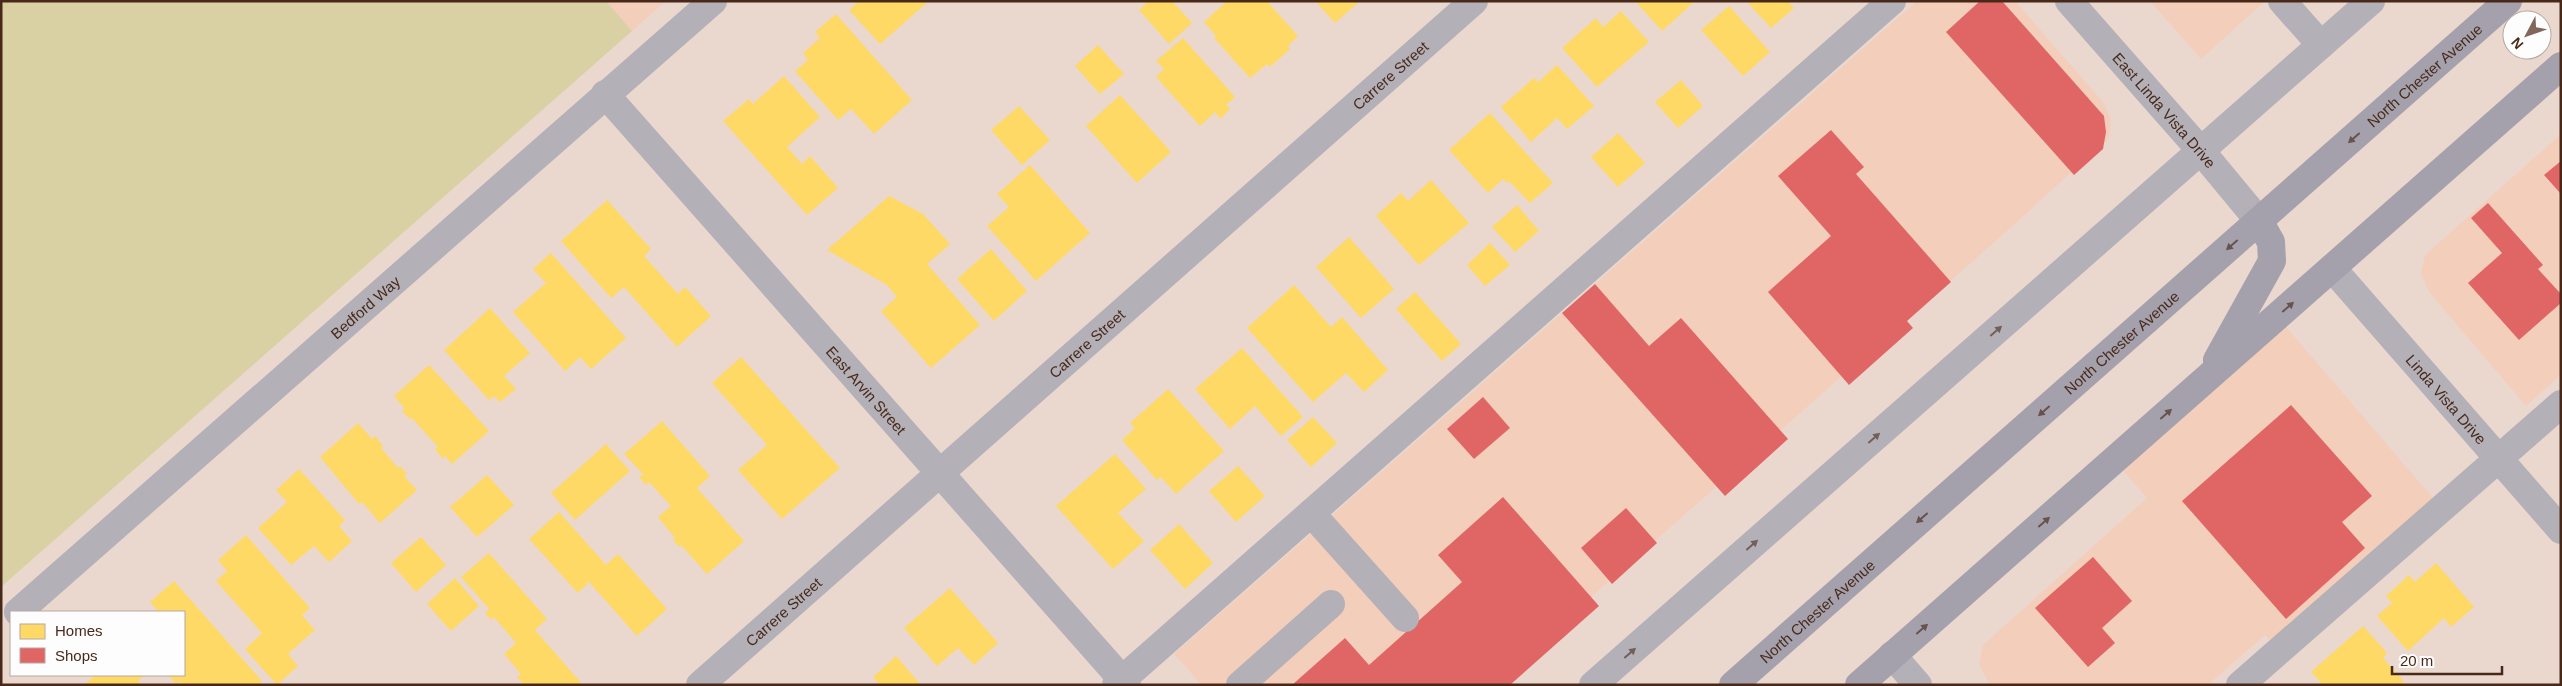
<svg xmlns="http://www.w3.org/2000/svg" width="2562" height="686" font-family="Arial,sans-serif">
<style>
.built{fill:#f3cebb}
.green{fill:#d9d1a3}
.homes{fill:#ffd966}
.shops{fill:#e06666}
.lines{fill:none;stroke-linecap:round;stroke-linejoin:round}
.minor{stroke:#b3b0b8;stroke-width:28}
.major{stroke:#a4a1ac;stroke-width:28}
.oneway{fill:#68534c}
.oneway2{fill:#735f59}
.labels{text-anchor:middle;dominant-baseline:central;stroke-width:5;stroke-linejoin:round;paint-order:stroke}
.street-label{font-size:15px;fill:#482919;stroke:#fdfdfd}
</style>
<rect width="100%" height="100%" fill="#ead8cf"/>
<!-- built -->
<g class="built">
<path d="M606,1h60l-34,30z"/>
<path d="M1917,1h98l88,101 8,17 -2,19 -111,101 -507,446h-289l-28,-31z"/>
<path d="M2150,1h115l-64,58z"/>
<path d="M2561,134v241l-35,31 -97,-114 -8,-18 4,-19z"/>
<path d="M2282,322l168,196 -163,142 -22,-25 -57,50h-218l-11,-21 4,-19 164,-147 -28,-32z"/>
</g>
<!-- green -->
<path class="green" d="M1,1h605l26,30 -631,556z"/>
<!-- homes -->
<g class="homes">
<path d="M859,1h70l-49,43 -31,-34z"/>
<path d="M1148,1h24l20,22 -23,21 -30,-34z"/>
<path d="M1227,1h40l31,35 -10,10 2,3 -20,18 -3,-3 -17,14 -36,-40 2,-2 -12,-14z"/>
<path d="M1315,1h45l-25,22z"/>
<path d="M1635,1h60l-33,30z"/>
<path d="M1750,1h38l6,7 -23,20 -23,-25z"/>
<path d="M1729,6l41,46 -27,24 -42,-46z"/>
<path d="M1621,11l28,31 -52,45 -35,-39 34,-30 7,9z"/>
<path d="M836,14l76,86 -38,34 -23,-25 -13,11 -43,-49 13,-11 -5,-7 17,-15 -5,-6z"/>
<path d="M1183,38l52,59 -9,8 4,4 -10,10 -5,-7 -15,14 -44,-49 8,-8 -8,-8z"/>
<path d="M1098,45l26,29 -24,20 -25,-28z"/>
<path d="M1557,65l37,41 -27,23 -10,-11 -26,24 -30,-35 33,-29 4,4z"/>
<path d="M784,76l36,41 -33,30 15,17 8,-8 28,32 -31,27 -84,-94 26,-22 4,5z"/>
<path d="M1681,80l22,26 -25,22 -23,-26z"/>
<path d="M1120,95l51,57 -34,31 -51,-57z"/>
<path d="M1019,106l31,34 -28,25 -31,-35z"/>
<path d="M1490,113l63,70 -23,20 -20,-21 -3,1 -4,-4 -15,14 -39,-43z"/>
<path d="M1618,133l27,30 -27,24 -27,-30z"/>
<path d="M1030,165l60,68 -54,48 -49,-55 22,-19 -12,-13z"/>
<path d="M1431,180l38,43 -50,42 -43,-49 25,-23 7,8z"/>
<path d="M889,196l34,18 27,30 -23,20 53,61 -49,43 -50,-57 16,-14 -10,-12 -60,-35z"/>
<path d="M607,200l44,49 -7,7 34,38 7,-7 26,29 -34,31 -53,-60 -13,11 -50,-57z"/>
<path d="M1517,205l22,26 -24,21 -23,-25z"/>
<path d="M1349,237l45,52 -33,29 -45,-51z"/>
<path d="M1490,243l20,22 -25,21 -18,-21z"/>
<path d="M991,249l36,42 -33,30 -37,-42z"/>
<path d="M551,253l75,85 -35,31 -11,-12 -15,14 -52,-59 33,-29 -13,-14z"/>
<path d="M1294,285l37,42 11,-10 46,53 -24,22 -18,-19 -33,29 -66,-74z"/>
<path d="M1415,292l46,52 -19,17 -46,-52z"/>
<path d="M490,308l40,45 -26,23 12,13 -16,13 -6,-6 -5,4 -45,-50z"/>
<path d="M1242,348l61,69 -22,19 -26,-30 -25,23 -35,-40z"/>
<path d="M741,357l99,111 -58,51 -44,-49 29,-25 -55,-62z"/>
<path d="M429,365l60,66 -37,33 -7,-8 -2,3 -8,-10 3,-2 -27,-30 -2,2 -7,-8 3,-2 -11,-13z"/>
<path d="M1168,389l56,62 -48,43 -15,-17 -4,3 -35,-40 13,-12 -5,-5z"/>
<path d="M1313,417l24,26 -26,24 -24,-27z"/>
<path d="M662,421l48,55 -13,12 47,53 -37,33 -26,-29 -2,2 -6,-7 2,-2 -17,-21 13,-11 -22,-24 -3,3 -7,-8 4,-3 -19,-20z"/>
<path d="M358,423l14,16 3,-3 8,10 -2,2 17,20 2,-2 7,8 -3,2 13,14 -37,33 -18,-21 -3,2 -39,-47z"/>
<path d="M606,444l24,27 -55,49 -24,-27z"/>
<path d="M1115,454l31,35 -28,24 26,28 -31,28 -57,-63z"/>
<path d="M1238,466l27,30 -29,26 -27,-31z"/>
<path d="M299,469l46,51 -6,6 13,15 -23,21 -15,-16 -23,19 -33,-37 29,-26 -11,-12z"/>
<path d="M487,475l27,30 -37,32 -27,-30z"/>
<path d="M559,512l47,53 12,-11 49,55 -30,27 -48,-54 -11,11 -49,-54z"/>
<path d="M1179,524l34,39 -28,26 -35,-39z"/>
<path d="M246,535l64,73 -8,7 13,15 -27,24 10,12 -21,19 -32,-36 17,-16 -46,-52 11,-10 -9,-11z"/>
<path d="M421,537l25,28 -30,27 -25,-29z"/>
<path d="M489,553l58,66 -12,11 48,55h-51l-3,-3 -5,3 -7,-8 4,-3 -17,-20 12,-11 -22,-26 -3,3 -6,-7 4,-4 -28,-32z"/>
<path d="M2436,563l38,44 -23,20 -7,-9 -36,33 -31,-35 15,-13 -6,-7 23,-21 6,7z"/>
<path d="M455,578l24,28 -28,25 -24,-27z"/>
<path d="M174,581l88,100 -4,4h-76l-3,-4 -3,3 -8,-9h16v-63h-25l-9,-10z"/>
<path d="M950,588l48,55 -24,22 -16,-17 -21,18 -33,-38z"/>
<path d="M2363,626l24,27 -4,5 21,24 -3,3h-78l-12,-13z"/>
<path d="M896,656l25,29h-45l2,-2 -5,-6z"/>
<path d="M95,675h50l-7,6 4,4h-58z"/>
</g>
<!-- shops -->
<g class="shops">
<path d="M1980,1h22l102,115 2,16 -3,17 -29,26 -128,-143z"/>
<path d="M1831,130l33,37 -8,7 95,108 -44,39 6,7 -64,57 -81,-93 63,-56 -53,-60z"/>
<path d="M2561,161v33l-17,-19z"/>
<path d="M2488,203l55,62 -5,4 23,25v9l-42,37 -51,-57 34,-30 -31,-35z"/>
<path d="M1595,284l54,62 32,-28 107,121 -63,57 -163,-183z"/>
<path d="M1483,397l27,31 -36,31 -27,-30z"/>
<path d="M2291,405l81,91 -30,26 23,26 -79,71 -104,-118z"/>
<path d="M1503,497l96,109 -89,79h-218l53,-47 24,27 93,-83 -24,-27z"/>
<path d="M1626,508l31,35 -45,41 -31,-36z"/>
<path d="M2093,557l39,44 -30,27 13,15 -27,24 -53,-59z"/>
</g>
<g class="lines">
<!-- minor -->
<g class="minor">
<path id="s1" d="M2069,1l132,150 58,70"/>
<path d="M2282,1l39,44"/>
<path id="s2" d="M605,94l522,591"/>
<path id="s3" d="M2332,268l229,262"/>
<path d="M1311,513l94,105"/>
<path id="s4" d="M18,612l695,-611"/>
<path d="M1892,655l26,30"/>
<path id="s5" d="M700,685l774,-684"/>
<path d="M1116,685l776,-684"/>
<path d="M1240,685l91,-81"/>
<path d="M1593,685l778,-684"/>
<path d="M2240,685l321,-281"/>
</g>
<!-- major -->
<g class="major">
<path d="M2217,360l55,-99 -1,-19 -12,-21"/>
<path id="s6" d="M1733,685l775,-684"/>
<path d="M1859,685l702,-619"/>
</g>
</g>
<!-- one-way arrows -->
<defs><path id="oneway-solid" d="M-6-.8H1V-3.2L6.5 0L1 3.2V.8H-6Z" transform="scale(1.25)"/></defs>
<g class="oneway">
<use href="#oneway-solid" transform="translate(2354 138) rotate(139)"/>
<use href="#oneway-solid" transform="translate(2232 245) rotate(139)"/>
<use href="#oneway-solid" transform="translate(2288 307) rotate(-41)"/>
<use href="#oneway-solid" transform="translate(2044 411) rotate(139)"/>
<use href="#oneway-solid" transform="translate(2166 414) rotate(-41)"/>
<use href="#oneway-solid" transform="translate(1922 518) rotate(139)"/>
<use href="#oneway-solid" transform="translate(2044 522) rotate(-41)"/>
<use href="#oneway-solid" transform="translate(1922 629) rotate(-41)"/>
</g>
<g class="oneway2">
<use href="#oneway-solid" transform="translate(1996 331) rotate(-41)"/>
<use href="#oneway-solid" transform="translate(1874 438) rotate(-41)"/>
<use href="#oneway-solid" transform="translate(1752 545) rotate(-41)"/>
<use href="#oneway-solid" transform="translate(1630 653) rotate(-41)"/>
</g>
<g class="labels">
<!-- street labels -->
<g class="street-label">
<text stroke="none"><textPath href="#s5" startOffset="921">Carrere Street</textPath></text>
<text stroke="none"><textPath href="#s6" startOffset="922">North Chester Avenue</textPath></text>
<text stroke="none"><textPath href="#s1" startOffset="145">East Linda Vista Drive</textPath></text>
<text stroke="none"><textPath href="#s4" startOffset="462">Bedford Way</textPath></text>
<text stroke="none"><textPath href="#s5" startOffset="516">Carrere Street</textPath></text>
<text stroke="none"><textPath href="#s6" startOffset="518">North Chester Avenue</textPath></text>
<text stroke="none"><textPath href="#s2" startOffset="395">East Arvin Street</textPath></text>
<text stroke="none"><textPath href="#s3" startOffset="174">Linda Vista Drive</textPath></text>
<text stroke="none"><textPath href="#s5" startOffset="111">Carrere Street</textPath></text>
<text stroke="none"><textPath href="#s6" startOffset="112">North Chester Avenue</textPath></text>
</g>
</g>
<!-- border -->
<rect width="2562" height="686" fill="none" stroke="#482919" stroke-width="5"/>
<!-- legend -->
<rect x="10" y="611" width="175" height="65" fill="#fdfdfd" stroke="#b5a8a2"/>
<rect x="20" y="624" width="25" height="15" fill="#ffd966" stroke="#b5a8a2"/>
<text x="55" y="636" font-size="15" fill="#482919">Homes</text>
<rect x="20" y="648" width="25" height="15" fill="#e06666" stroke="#b5a8a2"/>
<text x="55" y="661" font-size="15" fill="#482919">Shops</text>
<!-- north arrow -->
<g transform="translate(2527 35) rotate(229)"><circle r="24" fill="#fdfdfd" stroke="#b5a8a2"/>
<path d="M0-4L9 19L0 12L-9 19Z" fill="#816659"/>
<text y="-8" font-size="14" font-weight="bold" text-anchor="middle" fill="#482919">N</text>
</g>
<!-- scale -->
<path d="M2392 666v8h110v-8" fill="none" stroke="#482919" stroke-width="2.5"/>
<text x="2400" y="666" font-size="15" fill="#482919" stroke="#fdfdfd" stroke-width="4" paint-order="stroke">20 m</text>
</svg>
